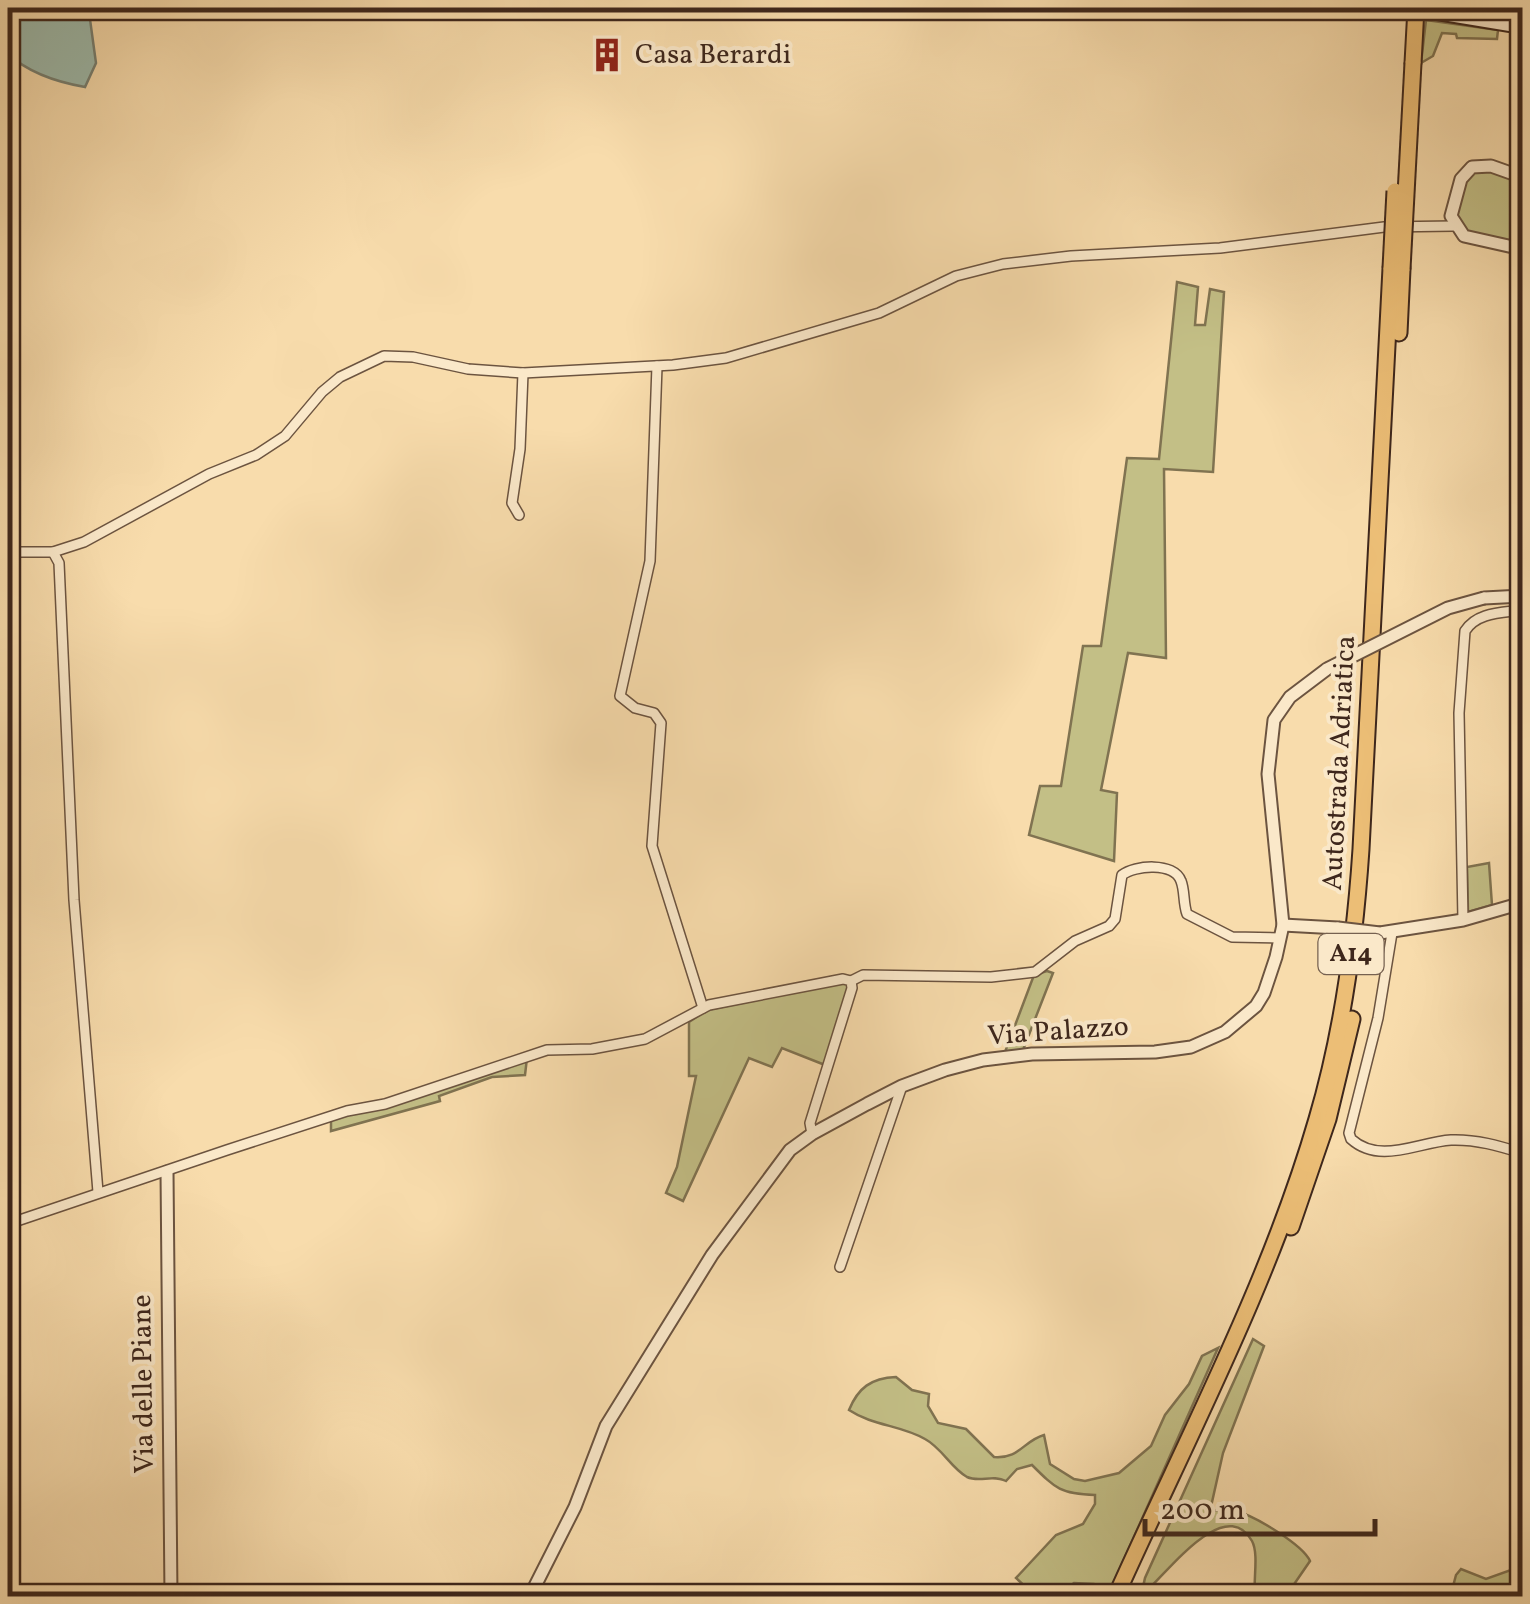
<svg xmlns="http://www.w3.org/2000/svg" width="1530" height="1604" font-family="Vollkorn,serif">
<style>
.green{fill:#c3bf86;stroke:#807351;stroke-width:2.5}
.water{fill:#9dbbad;stroke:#778073;stroke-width:2.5}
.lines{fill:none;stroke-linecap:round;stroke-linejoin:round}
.minor-casing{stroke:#6c5440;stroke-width:12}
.tertiary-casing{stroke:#6c5440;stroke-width:15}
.secondary-casing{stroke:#3e271c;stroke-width:16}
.motorway-casing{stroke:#3e271c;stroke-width:19}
.minor{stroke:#fae8c9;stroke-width:9}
.tertiary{stroke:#fae8c9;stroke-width:11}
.secondary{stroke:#fae8c9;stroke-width:12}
.motorway{stroke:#ecbe76;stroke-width:15}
.tertiary-bridge-casing{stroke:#6c5440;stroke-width:15;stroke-linecap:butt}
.secondary-bridge-casing{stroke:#3e271c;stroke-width:16;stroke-linecap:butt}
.motorway-bridge-casing{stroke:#3e271c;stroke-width:19;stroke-linecap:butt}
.tertiary-bridge{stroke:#fae8c9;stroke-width:11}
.secondary-bridge{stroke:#fae8c9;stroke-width:12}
.motorway-bridge{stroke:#ecbe76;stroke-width:15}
.labels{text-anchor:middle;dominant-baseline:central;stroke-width:8;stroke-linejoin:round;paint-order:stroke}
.shield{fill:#fae8c9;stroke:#766150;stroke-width:2.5}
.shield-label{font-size:25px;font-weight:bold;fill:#3e271c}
.poi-label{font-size:28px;fill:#3e271c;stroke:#fae8c9;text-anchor:start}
.street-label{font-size:28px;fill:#3e271c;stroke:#fae8c9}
</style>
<rect width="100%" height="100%" fill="#f8dcac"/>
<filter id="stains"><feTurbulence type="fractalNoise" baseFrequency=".002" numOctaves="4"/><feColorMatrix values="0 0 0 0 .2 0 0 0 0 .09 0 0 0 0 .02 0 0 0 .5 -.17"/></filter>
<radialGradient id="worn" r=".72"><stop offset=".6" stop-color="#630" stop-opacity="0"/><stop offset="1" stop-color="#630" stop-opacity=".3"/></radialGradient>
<!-- green -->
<g class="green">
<path d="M1426,20l72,10 -1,9 -40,-1 -1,-4 -14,-1 -9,23 -12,7z"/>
<path d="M1485,166l37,13v65l-59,-13 -9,-16c6,-23 7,-40 31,-49z"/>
<path d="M1177,282l21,5 -3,38h10l5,-36 14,3 -11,180 -49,-3 2,189 -38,-5 -27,137 16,3 -3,68 -85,-26 11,-49h21l22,-140h18l26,-188 32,1z"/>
<path d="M1489,863l3,42 -24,7 -1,-45z"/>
<path d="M1047,971l6,2 -30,77 -18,2 29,-77z"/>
<path d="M845,982l5,4 -25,79 -43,-17 -10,19 -23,-9 -66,143 -17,-8 11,-26 19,-91h-7v-54l18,-12z"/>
<path d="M527,1058l-2,17 -33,2 -53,19 1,5 -109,30v-12z"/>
<path d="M1253,1339l11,7 -41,107 -13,58c7,0 18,-2 25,0 19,4 68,34 75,50l-24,35h-31c-2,-15 4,-42 -3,-55 -28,-49 -89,38 -111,55l4,-18z"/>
<path d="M1218,1348l-109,245 -15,-9 -20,-1 -19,13h-30l5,-5 -14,-13 40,-43 27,-11 12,-20v-9c-34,-1 -39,-6 -63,-30l-15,4 -11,12c-14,-7 -26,2 -39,-4 -16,-9 -25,-29 -42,-38 -24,-14 -52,-13 -76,-29 9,-22 22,-32 47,-33l16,13 17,4 -1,12 10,17 28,6 28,28c26,2 29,-16 50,-22l6,29 24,15 11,2 34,-8 32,-27 14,-31 24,-31 13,-28z"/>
<path d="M1522,1566v30h-8l-5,-4 -10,4 -48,-2 5,-19 5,-6 25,10z"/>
</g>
<!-- water -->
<path class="water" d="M8,8h65l16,4 7,51 -11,24c-29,-5 -56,-14 -77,-33z"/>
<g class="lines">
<!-- minor casing -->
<g class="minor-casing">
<g id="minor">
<path d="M657,366l-7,195 -30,135 15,12 19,5 7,10 -9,123 51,162"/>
<path d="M519,515l-7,-12 8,-54 3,-76"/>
<path d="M8,552h45l31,-10 125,-68 47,-19 29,-19 37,-44 18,-15 44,-21 29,1 55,12 55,4 150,-8 53,-7 153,-45 77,-37 47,-12 68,-8 149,-8 164,-21 70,-1"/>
<path d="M53,552l6,11 15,337 24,292"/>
<path d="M1463,920l-4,-207 6,-82c12,-19 37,-18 57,-21"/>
<path d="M1392,933l-14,85 -29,115 2,6c29,26 67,3 100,1 25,-1 48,6 71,13"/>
<path d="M851,981l12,-6 128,2 44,-5 40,-31 34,-15 6,-7 7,-44c13,-10 52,-13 59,6 4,10 2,22 6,33l45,23 48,1"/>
<path d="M8,1224l219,-74 120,-39 38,-7 162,-54 45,-1 53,-10 64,-34 134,-26 8,2 1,7 -42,135 2,11"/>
<path d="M840,1267l62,-181"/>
</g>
</g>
<!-- tertiary casing -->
<g class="tertiary-casing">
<g id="tertiary">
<path d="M1522,177l-31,-11 -19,1 -11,12 -10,37 13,20 58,13"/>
<path d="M1484,598l38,-2"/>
<path d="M1283,925l55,3"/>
<path d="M1380,933l83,-13 59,-17"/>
<path d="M167,1172l4,424"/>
<path d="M530,1596l45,-89 31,-81 106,-171 78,-105 22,-16 55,-30 35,-18 43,-16 38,-10 49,-6 123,-2 36,-5 34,-15 31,-26 8,-13 12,-36 7,-32 -15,-151 6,-54 16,-23 37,-28"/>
</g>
</g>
<!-- secondary casing -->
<g class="secondary-casing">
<path id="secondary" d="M1437,13l85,14"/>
</g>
<!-- motorway casing -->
<g class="motorway-casing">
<g id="motorway">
<path d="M1413,63l3,-55"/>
<path d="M1399,333l3,-64"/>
<path d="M1291,1227l37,-108 24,-100"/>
<path d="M1116,1596c69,-154 154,-314 201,-477 26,-88 38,-179 44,-270l30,-581"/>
</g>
</g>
<!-- minor -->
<use href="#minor" class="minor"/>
<!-- tertiary -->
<use href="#tertiary" class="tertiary"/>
<!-- secondary -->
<use href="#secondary" class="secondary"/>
<!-- motorway -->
<use href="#motorway" class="motorway"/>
<!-- tertiary-bridge casing -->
<g class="tertiary-bridge-casing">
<g id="tertiary-bridge">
<path d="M1327,669l121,-61 36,-10"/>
<path d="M1338,928l42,5"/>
</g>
</g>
<!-- secondary-bridge casing -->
<g class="secondary-bridge-casing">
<path id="secondary-bridge" d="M1400,8l37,5"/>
</g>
<!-- motorway-bridge casing -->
<g class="motorway-bridge-casing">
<g id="motorway-bridge">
<path d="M1391,268l4,-77"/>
<path d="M1402,269l11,-206"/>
</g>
</g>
<!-- tertiary-bridge -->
<use href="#tertiary-bridge" class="tertiary-bridge"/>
<!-- secondary-bridge -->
<use href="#secondary-bridge" class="secondary-bridge"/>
<!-- motorway-bridge -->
<use href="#motorway-bridge" class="motorway-bridge"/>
</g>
<!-- icons -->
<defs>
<g id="building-bare" transform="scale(2.7)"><path d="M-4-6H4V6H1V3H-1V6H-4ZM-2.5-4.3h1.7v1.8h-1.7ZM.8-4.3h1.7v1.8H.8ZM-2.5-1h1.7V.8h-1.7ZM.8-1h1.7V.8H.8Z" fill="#8f2418" stroke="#fae8c9" stroke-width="2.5" paint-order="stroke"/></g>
</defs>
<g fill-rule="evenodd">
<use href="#building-bare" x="607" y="55"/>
</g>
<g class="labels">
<!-- shield labels -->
<rect class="shield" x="1318.5" y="934" width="65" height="40" rx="8"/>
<g class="shield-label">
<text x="1351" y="954">A14</text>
</g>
<!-- poi labels -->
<g class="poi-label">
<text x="635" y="55">Casa Berardi</text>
</g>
<!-- street labels -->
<g class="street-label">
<text transform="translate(1340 763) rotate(-87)">Autostrada Adriatica</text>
<text transform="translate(1058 1032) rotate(-4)">Via Palazzo</text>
<text transform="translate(144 1384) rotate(-91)">Via delle Piane</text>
</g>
</g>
<!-- margin -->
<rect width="1530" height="1604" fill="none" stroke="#f8dcac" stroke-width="40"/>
<rect x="10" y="10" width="1510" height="1584" fill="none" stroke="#3e271c" stroke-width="5"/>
<rect x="20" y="20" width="1490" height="1564" fill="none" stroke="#3e271c" stroke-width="2.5"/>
<!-- scale -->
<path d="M1145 1519v15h230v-15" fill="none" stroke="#3e271c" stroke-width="5"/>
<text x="1160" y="1519" font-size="30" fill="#3e271c" stroke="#fae8c9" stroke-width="8" paint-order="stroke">200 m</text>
<rect width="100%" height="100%" filter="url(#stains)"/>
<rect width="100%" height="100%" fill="url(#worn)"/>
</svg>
